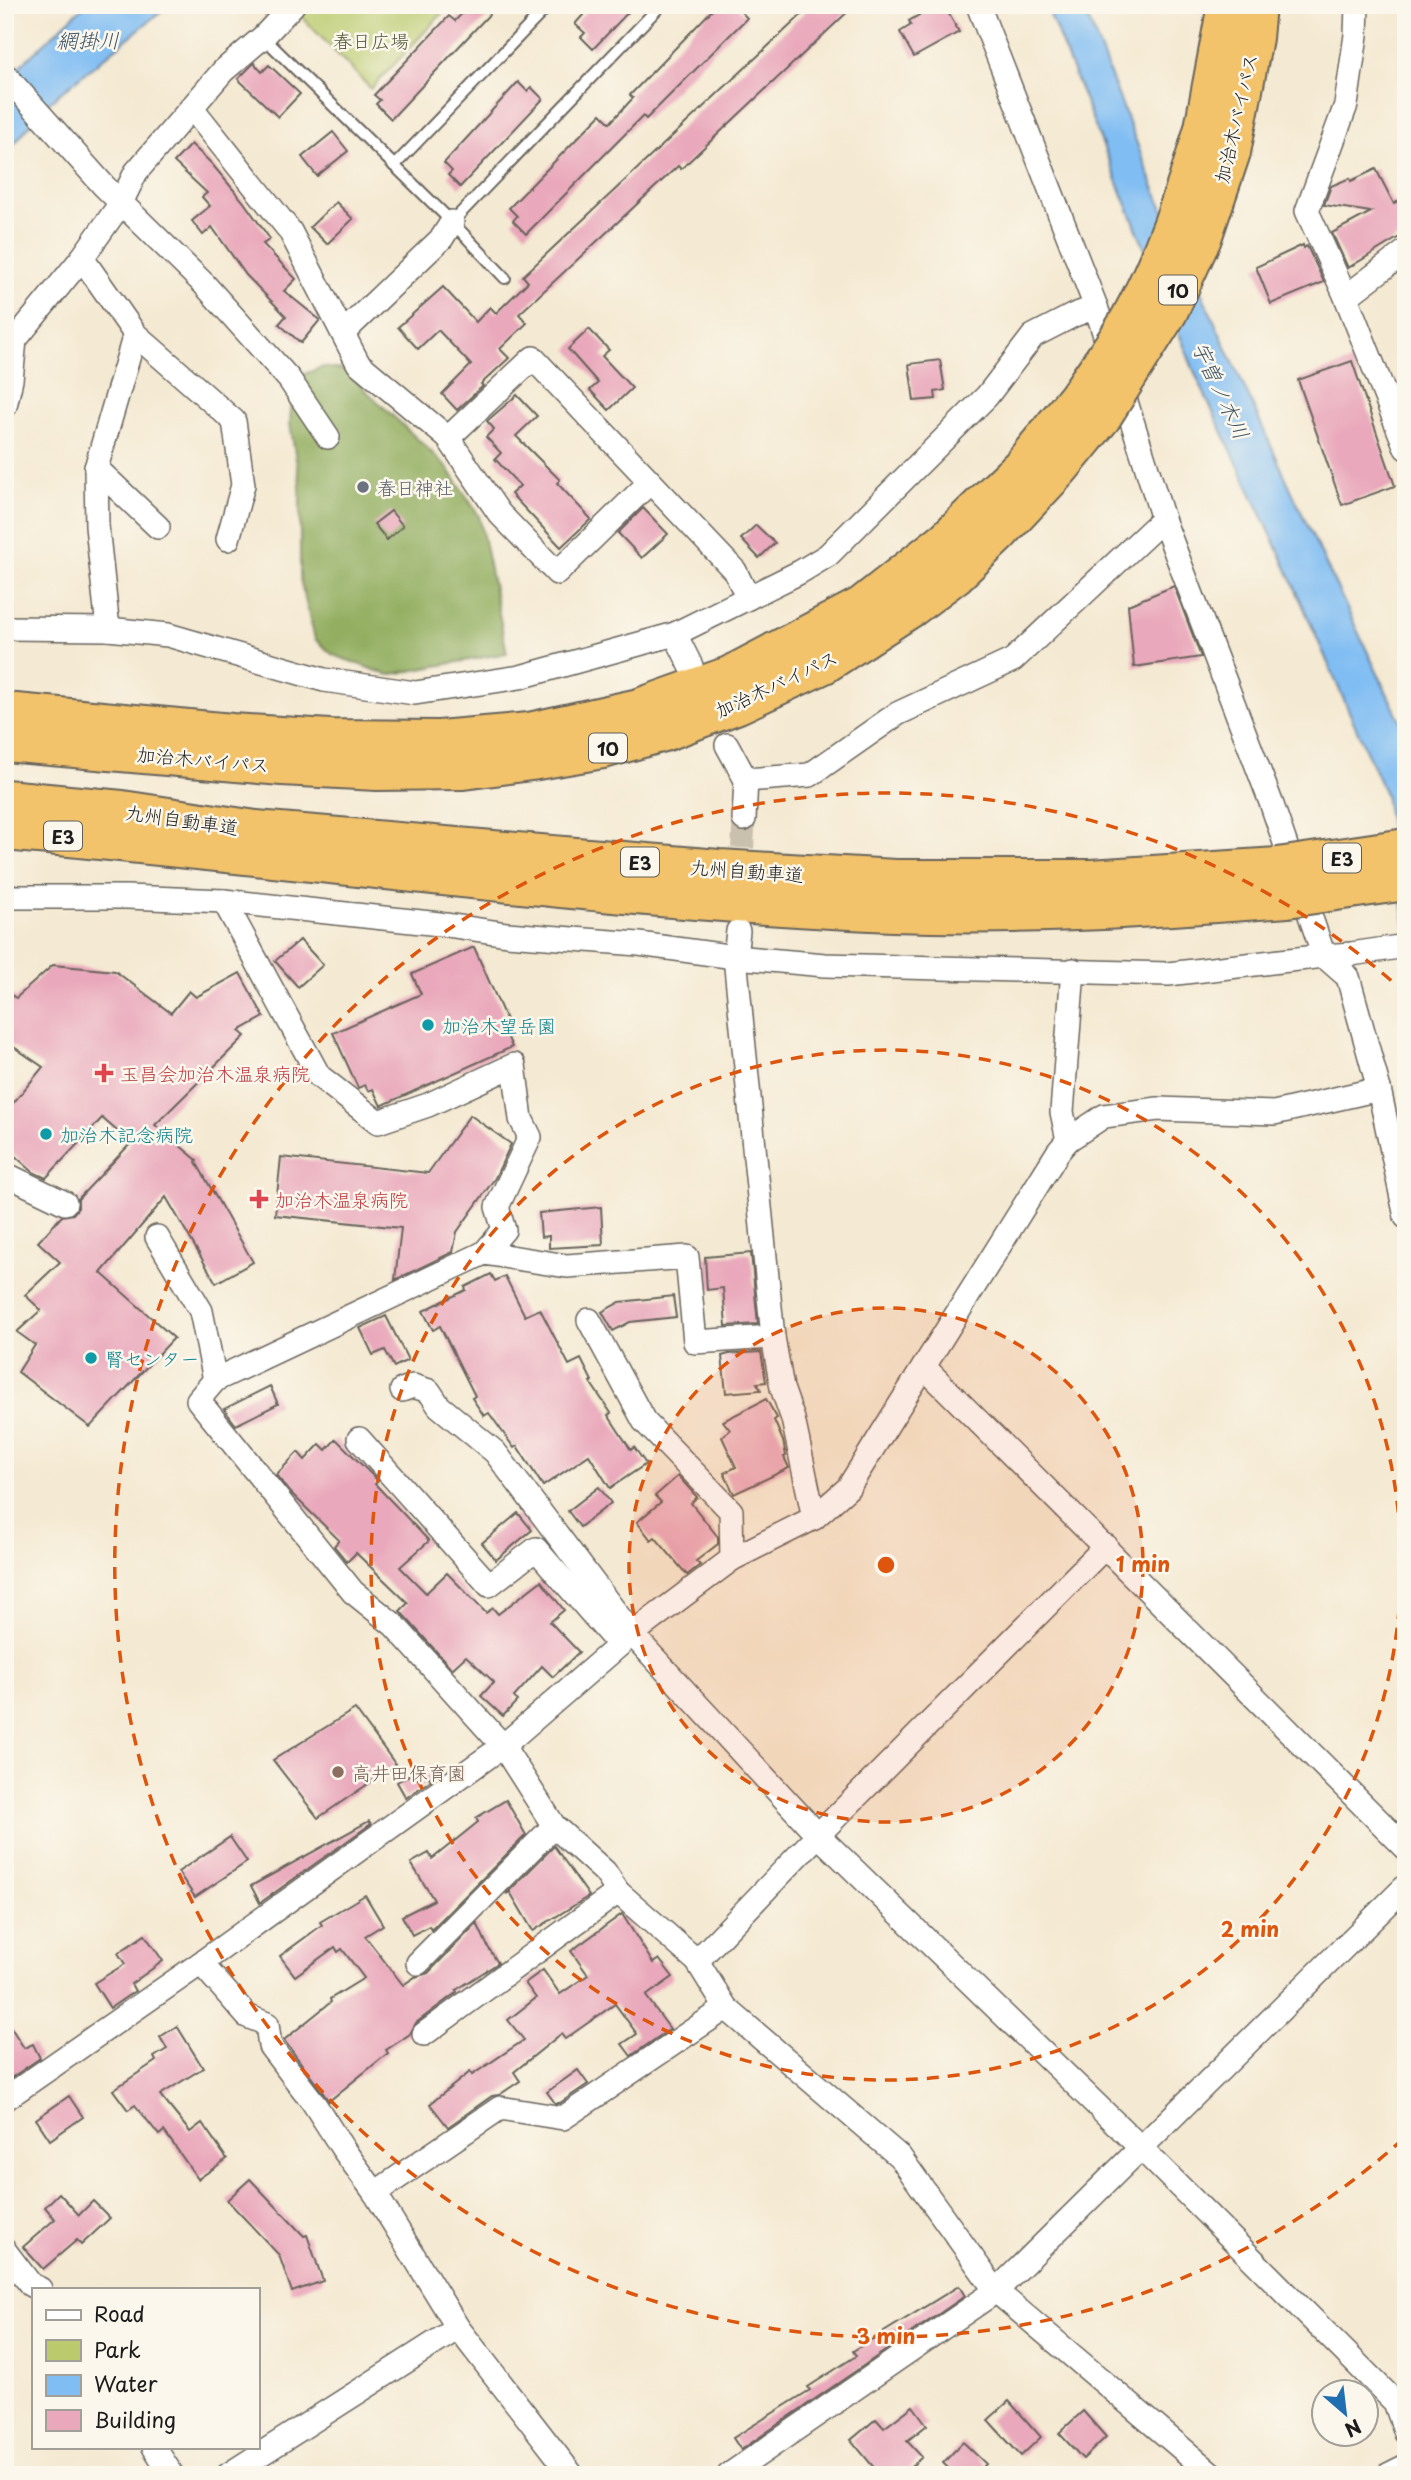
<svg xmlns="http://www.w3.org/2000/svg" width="1411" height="2480" font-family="'Playpen Sans','Klee One',sans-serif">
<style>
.green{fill:#baca6d;stroke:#6b7344;stroke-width:2}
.forest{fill:#93ae60;stroke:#58653e;stroke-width:2}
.water{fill:#80bdf3;stroke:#4e6c88;stroke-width:2}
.building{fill:#e9a8bb}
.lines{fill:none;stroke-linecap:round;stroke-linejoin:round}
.street-tunnel{stroke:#c9c0ae;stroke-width:23;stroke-dasharray:23 11;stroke-linecap:butt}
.lane-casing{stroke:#68645c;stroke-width:14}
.street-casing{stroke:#68645c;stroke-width:26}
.highway-casing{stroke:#68645c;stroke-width:42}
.lane{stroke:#fff;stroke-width:10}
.street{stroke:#fff;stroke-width:23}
.highway{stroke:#f2c36a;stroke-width:38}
.highway-bridge-casing{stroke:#68645c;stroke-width:42;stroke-linecap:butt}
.highway-bridge{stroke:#f2c36a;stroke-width:38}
.ring{fill:none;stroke:#de560d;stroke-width:3.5;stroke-dasharray:12 9}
.worship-dot{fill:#6b7280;stroke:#fbf7ec;stroke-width:2.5}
.culture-dot{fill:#0f9aa8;stroke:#fbf7ec;stroke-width:2.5}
.health-dot{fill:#e0444e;stroke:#fbf7ec;stroke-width:2.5}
.education-dot{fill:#8d6e63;stroke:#fbf7ec;stroke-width:2.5}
.labels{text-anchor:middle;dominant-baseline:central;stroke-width:5;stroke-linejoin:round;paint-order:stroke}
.shield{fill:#fbf7ec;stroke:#5f5e5a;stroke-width:2}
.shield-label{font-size:18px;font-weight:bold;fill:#1c1c1c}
.park-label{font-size:19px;fill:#535938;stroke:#fbf7ec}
.street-label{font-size:19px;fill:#1c1c1c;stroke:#fbf7ec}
.worship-label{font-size:19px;fill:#5b616d;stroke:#fbf7ec;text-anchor:start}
.culture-label{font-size:19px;fill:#0d838f;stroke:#fbf7ec;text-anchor:start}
.health-label{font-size:19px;fill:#be3a42;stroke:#fbf7ec;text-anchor:start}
.education-label{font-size:19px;fill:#785e54;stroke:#fbf7ec;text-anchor:start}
.water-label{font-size:21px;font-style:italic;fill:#3f5467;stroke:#fbf7ec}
.centre{fill:#de560d;stroke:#fbf7ec;stroke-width:3.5}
.ring-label{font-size:21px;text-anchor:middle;font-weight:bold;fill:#de560d;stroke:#fbf7ec;stroke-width:5;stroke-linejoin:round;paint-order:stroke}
</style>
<rect width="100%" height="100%" fill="#fbf7ec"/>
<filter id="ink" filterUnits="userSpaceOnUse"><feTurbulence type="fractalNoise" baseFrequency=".0143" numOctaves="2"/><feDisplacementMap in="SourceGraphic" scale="14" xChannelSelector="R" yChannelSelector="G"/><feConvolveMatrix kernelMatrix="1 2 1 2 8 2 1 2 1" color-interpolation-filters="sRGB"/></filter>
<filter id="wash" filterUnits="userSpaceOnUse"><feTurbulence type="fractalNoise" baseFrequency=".00686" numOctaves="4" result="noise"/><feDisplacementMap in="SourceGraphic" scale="28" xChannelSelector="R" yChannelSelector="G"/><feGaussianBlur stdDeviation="1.57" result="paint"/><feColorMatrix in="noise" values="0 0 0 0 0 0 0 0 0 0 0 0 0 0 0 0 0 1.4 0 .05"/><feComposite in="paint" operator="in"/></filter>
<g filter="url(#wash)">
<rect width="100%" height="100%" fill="#f4e9d2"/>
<!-- green -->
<path class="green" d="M304,5h146l-79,84 -74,-77z"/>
<!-- forest -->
<path class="forest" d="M322,367l22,3 103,97 32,49 28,137 -119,22 -55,-20 -18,-16 -15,-60v-97l-10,-58 2,-33 12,-17z"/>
<!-- water -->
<g class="water">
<path d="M85,5h84l-121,98 -43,52v-75z"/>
<path d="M1046,5h37l76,195 145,318 102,215v194l-21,-133 -102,-234 -86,-182z"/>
</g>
<g id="blocks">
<!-- building -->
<g class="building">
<path d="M470,5h28l-107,114 -15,-15 4,-4 -6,-5 75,-79 6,5z"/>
<path d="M592,5h43l-42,44 -12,-12 4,-4 -10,-9z"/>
<path d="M717,5h18l12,13 -101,101 -3,-3 -117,118 -13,-13 4,-5 -8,-8 92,-94 9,9 23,-25 -3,-3z"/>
<path d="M812,5h43l-174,164 -3,-3 -159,148 8,9 -27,26 9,9 -28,26 2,2 -26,24 -15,-16 29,-29 -33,-35 -20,19 -20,-22 45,-40 33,35 14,-15 6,6 32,-31 -5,-6z"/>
<path d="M945,7l14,25 -45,25 -14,-25 11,-7 -2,-4 22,-13 3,5z"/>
<path d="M254,63l8,9 7,-7 31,29 -22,23 -40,-38z"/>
<path d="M518,82l9,9 4,-4 12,12 -83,88 -12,-12 4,-4 -8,-8z"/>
<path d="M333,132l15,19 -31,25 -15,-19z"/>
<path d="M191,144l20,19 32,38 27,38 -7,5 33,35 -12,12 36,29 -19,23 -22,-19 7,-8 -40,-41 -34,-48 -9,8 -11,-14 18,-15 -8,-9 5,-4 -33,-31z"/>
<path d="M1376,169l18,35 12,-9v38l-58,35 -16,-35 39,-21 -47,-7 7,-19 19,-8 1,3z"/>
<path d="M336,202l17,17 -26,25 -17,-17z"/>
<path d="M1303,245l1,3 3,-2 17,36 -53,22 -15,-37z"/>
<path d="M589,329l20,21 -7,6 30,32 -23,22 -19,-20 8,-7 -30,-34z"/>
<path d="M940,360l5,30 -10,2 1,7 -22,2 -5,-37z"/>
<path d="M1352,361l43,125 -53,19 -44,-125z"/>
<path d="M517,395l20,21 -21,20 44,44 -3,3 34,36 -30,28 -50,-53 9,-8 -25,-27 6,-6 -15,-16 8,-8 -7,-8z"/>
<path d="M643,508l25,26 -26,24 -24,-25z"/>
<path d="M391,511l12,15 -16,14 -13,-16z"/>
<path d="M756,525l19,18 -16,15 -18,-19z"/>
<path d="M1174,586l27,71 -67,10 -6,-62z"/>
<path d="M300,940l23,25 -25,22 -23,-26z"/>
<path d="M474,947l34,77 -5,3 9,20 -131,59 -8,-17 -5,2 -3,-6 -7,3 -25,-55 88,-39 -9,-20z"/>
<path d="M53,965l62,6 56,42 18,-22 7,6 44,-24 24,44 -25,14 6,5 -90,89 42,35 -1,2 57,100 -37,21 -50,-86 -65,76 73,65 -84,89 -72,-55 17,-27 -18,-13 24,-22 -16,-15 35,-33 -22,-20 24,-26 11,-2 5,-6v-9l53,-56 -29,-25 -56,60 -13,-6 -28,-25v-34l38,-46 -38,-26v-50l11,7z"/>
<path d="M470,1115l41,29 -16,34 -38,54 -4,20 -58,28 6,-52 -126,-13 6,-58 147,16z"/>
<path d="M601,1207l2,38 -54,3v-12l-8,1 -2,-24z"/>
<path d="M751,1253l7,71 -32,2 -3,-38 -16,2 -2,-33z"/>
<path d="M491,1274l4,7 10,-5 20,40 15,-7 29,56 12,-6 11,22 -2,1 21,31 -3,2 23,35 3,-3 12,17 -36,24 -21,-33 -46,31 -26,-40 -3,2 -25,-35 -5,3 -12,-18 3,-2 -35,-70 -7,4 -10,-19 43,-21 -1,-3z"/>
<path d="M673,1296l3,21 -46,5 -17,9 -11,-19 18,-10z"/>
<path d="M386,1316l22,44 -14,7 -9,-17 -12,5 -13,-27z"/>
<path d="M761,1352l5,30 -9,1 4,7 -35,3 -4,-37 7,-2z"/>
<path d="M270,1386l8,18 -42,21 -12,-16z"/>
<path d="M766,1399l11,19 -3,2 9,21 3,15 -2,1 5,11 -55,26 -10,-21 12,-6 -14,-30 8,-7 -7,-9z"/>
<path d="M336,1439l42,42 -3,3 54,57 -29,26 26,26 21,-20 39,40 7,-5 5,6 43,-33 23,29 -14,12 29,30 -26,25 -11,-11 -28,31 3,4 -14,15 -22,-20 13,-14 -28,-26 -14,13 -52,-58 8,-8 -52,-50 -9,9 -13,-16 5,-6 -49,-48 -14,-17 22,-23 7,8 15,-16 6,6z"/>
<path d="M678,1476l19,21 -6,6 27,34v7l-22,17 4,4 -13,10 -32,-38 -4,3 -14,-18 24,-20 -6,-6z"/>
<path d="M599,1487l12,16 -31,24 -12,-16z"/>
<path d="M518,1513l14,17 -36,30 -14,-17z"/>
<path d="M355,1709l41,56 -78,53 -45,-58z"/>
<path d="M423,1767l8,13 -25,18 -9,-16z"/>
<path d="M506,1800l20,35 -95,95 -2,-4 -17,9 -10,-19 32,-16 -23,-37 18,-10 3,6 46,-37 -2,-4z"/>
<path d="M369,1821l2,3 -111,79 -9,-17z"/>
<path d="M230,1837l17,25 -52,35 -17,-25z"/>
<path d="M554,1846l35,50 -56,35 -23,-39 -4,2z"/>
<path d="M365,1895l18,30 -18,11 38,49 12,-8 13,-4 49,-50 11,24 10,16 -42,27 1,2 -41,31 -6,11 -24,16 2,3 -59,48 -45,-61 47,-38 -1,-3 34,-21 -22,-29 -4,3 -3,-5 -40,29 -15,-20 42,-31 -2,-3z"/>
<path d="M622,1914l31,49 6,-4 14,18 -27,19 24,33 -39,27 -9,-12 15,-10 -22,-30 -50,35 -4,-5 -47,38 6,9 -21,14 -7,1 -44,31 -18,-23 40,-32 2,3 52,-35 -16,-20 28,-22 -11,-15 18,-13 17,24 28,-19 -17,-24z"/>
<path d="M145,1935l18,26 -32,23 4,7 -25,17 -16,-25 31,-19 -7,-11z"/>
<path d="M5,2018l19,30 9,-4 7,14 -35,24z"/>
<path d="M177,2026l26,42 -43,27 30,37 12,-9 25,36 -29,20 -34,-48 -5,4 -24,-30 -7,5 -15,-20 43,-29 -2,-4 13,-8 -7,-12z"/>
<path d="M578,2070l10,14 -28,19h-5l-8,-11z"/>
<path d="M69,2096l14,21 -33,23 -14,-21z"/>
<path d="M250,2179l54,57 3,-1 16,46 -31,11 -13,-37 -52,-55z"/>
<path d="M59,2193l20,22 14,-14 17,17 -29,27 -4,-5 -34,29 -20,-22 32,-28 -10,-12z"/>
<path d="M959,2286l6,10 -224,154 -8,-12 77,-48 -2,-3 48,-31 -3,-5z"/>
<path d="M1009,2401l32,36 -20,19 -33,-36z"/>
<path d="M913,2406l14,19 -20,16 15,16 -20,18h-22l-29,-35 25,-21 8,9z"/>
<path d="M1083,2411l23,26 -23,22 -24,-26z"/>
<path d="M963,2442l23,22 -10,11h-21l-12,-12z"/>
</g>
</g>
</g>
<g filter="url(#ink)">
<use href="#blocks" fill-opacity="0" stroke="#68645c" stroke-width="2"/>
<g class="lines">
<!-- street-tunnel -->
<path class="street-tunnel" d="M741,882l3,-63"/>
<!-- lane casing -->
<g class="lane-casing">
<g id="lane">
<path d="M263,37l189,185 53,56"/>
<path d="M394,166l155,-161"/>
<path d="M452,222l209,-217"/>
</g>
</g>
<!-- street casing -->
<g class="street-casing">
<g id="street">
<path d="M978,5l118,302 67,212 109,286 52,151 24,21 31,112 27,128"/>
<path d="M1357,5l-1,30 -10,70 -39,106 39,86 60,151"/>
<path d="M5,75l99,111 100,98 85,95 39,58"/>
<path d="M192,108l98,123 68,132 90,75 51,75 58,60 93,-91"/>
<path d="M82,258l53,76 99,87 9,64 -15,54"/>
<path d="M1346,297l60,-46"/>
<path d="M343,333l99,-95 10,-16"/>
<path d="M5,406l6,-26 4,-40 67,-82 39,-55 15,-31 87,-101 40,-34 30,-32"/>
<path d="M448,438l85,-80 202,213 13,27"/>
<path d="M96,468l62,59"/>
<path d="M5,628l103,1 60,6 156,45 91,13 105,-16 155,-43 125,-62 28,-17 159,-159 46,-60 41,-21 22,-8"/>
<path d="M108,629l-11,-103 -1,-58 39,-134"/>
<path d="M675,634l16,32"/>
<path d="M727,745l19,35 64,-5 87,-61 116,-54 150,-141"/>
<path d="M744,819l2,-39"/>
<path d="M5,897h122l97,4 216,23 67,10 132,10 96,13 90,8 343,9 156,-18 27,-2 55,-8"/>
<path d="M224,901l95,175 59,46 50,-17 86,-40 7,54 9,18 -33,70 7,23 -20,23"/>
<path d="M738,931l-3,26 38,380 9,51 11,31 21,99"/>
<path d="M1068,1140l-6,-28 11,-142"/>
<path d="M5,1174l60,29"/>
<path d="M157,1237l44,74 14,69"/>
<path d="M589,1320l55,101 87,90 1,48"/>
<path d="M773,1337l-78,5 -8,-85 -120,9 -83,-13 -269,127 -17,20 155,192 41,33 109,121 51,80 51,46 13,20 79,69 29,47 174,149 96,134 217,184"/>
<path d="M924,1367l482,481"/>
<path d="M402,1390l11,-4 16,5 10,15 56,46 137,182 186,201 323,313 254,254 11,31"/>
<path d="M359,1439l130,146 47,-36 83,96"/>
<path d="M697,1961l121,-126 288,-289"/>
<path d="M201,1963l46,53 20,8 3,22 43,56 30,47 32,44 83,135 114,147"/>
<path d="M418,1963l136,-137"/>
<path d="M424,2034l194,-142"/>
<path d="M5,2099l196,-136 302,-217 129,-112 100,-75 82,-41 34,-30 210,-336 10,-12 36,-24 54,-7 116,4 105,-24"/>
<path d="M375,2193l125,-85 63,10 163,-110"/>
<path d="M5,2251l26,34 9,4"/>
<path d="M154,2447l18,28"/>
<path d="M228,2475l230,-147"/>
<path d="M729,2475l267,-184 410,-405"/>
<path d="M1388,2475l18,-9"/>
</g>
</g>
<!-- highway casing -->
<g class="highway-casing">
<g id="highway">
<path d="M1204,128l23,-123"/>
<path d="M1231,152l22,-114 3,-33"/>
<path d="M5,712l227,21 98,6 109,1 90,-8 110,-24 90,-32 133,-70 84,-66 75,-73 58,-71"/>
<path d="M5,742l277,24 95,5 86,-1 68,-9 72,-12 61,-17 74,-28 86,-40 88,-57 43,-32 44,-42 60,-64 42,-51"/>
<path d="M5,799l117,11 134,20 463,39 177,10h194l188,-12"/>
<path d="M5,831c296,26 591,69 888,81 132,5 263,-4 394,-14"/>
</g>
</g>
<!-- lane -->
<use href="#lane" class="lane"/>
<!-- street -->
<use href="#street" class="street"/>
<!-- highway -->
<use href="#highway" class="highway"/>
<!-- highway-bridge casing -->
<g class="highway-bridge-casing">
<g id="highway-bridge">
<path d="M1079,396c17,-26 36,-50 51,-77 33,-60 55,-125 74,-191"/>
<path d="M1101,418l67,-106 34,-74 29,-86"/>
<path d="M1278,867l128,-19"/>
<path d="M1287,898l119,-17"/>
</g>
</g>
<!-- highway-bridge -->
<use href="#highway-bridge" class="highway-bridge"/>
</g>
</g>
<!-- distance rings -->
<circle cx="886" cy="1565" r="257" fill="#de560d" fill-opacity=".12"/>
<g class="ring">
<circle cx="886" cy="1565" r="257"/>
<circle cx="886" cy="1565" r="515"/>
<path d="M1403 2139A772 772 0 1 1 1403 991"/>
</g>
<!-- markers -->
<circle class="worship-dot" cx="363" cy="487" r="7"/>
<g class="culture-dot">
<circle cx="428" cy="1025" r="7"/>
<circle cx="46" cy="1134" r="7"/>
<circle cx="91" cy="1358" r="7"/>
</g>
<g class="health-dot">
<path d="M100.5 1062.5h7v7h7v7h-7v7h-7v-7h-7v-7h7z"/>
<path d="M255.5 1188.5h7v7h7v7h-7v7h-7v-7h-7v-7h7z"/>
</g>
<circle class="education-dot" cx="338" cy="1772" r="7"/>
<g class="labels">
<!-- shield labels -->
<g class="shield">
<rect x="1159" y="275.5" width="38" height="29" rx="5"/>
<rect x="589" y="733.5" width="38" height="29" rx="5"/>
<rect x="44" y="821.5" width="38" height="29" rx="5"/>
<rect x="1323" y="843.5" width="38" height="29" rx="5"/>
<rect x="621" y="847.5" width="38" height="29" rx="5"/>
</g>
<g class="shield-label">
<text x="1178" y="290">10</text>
<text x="608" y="748">10</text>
<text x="63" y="836">E3</text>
<text x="1342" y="858">E3</text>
<text x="640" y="862">E3</text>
</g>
<!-- park labels -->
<g class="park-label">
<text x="371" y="40">春日広場</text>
</g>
<!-- street labels -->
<g class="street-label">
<text transform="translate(1235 118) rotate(-77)">加治木バイパス</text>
<text transform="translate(776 683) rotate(-25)">加治木バイパス</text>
<text transform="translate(203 759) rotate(5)">加治木バイパス</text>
<text transform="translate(182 819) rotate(8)">九州自動車道</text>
<text transform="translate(747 870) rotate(4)">九州自動車道</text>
</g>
<!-- worship labels -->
<g class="worship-label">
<text x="377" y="487">春日神社</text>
</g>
<!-- culture labels -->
<g class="culture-label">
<text x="442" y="1025">加治木望岳園</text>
<text x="60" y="1134">加治木記念病院</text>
<text x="105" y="1358">腎センター</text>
</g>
<!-- health labels -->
<g class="health-label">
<text x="120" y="1073">玉昌会加治木温泉病院</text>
<text x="275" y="1199">加治木温泉病院</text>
</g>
<!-- education labels -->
<g class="education-label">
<text x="352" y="1772">高井田保育園</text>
</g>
<!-- water labels -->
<g class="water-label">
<text x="88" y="39">網掛川</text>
<text transform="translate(1222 390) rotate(65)">宇曽ノ木川</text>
</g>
</g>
<circle cx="886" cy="1565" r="10" class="centre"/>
<g class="ring-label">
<text x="1143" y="1572">1 min</text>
<text x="1250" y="1937">2 min</text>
<text x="886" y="2344">3 min</text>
</g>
<!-- margin -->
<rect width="1411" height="2480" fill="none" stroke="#fbf7ec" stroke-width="28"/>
<!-- legend -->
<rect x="32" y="2288" width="228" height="161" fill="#fbf7ec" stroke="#a29f99" stroke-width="2"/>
<rect x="46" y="2310" width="35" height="10" fill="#ffffff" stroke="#a29f99" stroke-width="2"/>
<text x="94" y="2322" font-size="21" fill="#1c1c1c">Road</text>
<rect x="46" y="2340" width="35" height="21" fill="#baca6d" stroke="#a29f99" stroke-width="2"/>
<text x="94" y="2358" font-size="21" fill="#1c1c1c">Park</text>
<rect x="46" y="2375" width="35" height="21" fill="#80bdf3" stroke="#a29f99" stroke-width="2"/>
<text x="94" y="2392" font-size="21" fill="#1c1c1c">Water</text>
<rect x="46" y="2410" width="35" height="21" fill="#e9a8bb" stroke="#a29f99" stroke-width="2"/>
<text x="94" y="2428" font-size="21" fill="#1c1c1c">Building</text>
<!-- north arrow -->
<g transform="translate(1345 2413) rotate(152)"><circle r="33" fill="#fbf7ec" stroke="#a29f99" stroke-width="2"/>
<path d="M0-5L12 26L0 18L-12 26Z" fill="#1f6fb2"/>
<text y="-10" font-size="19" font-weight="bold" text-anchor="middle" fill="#1c1c1c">N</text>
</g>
</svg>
